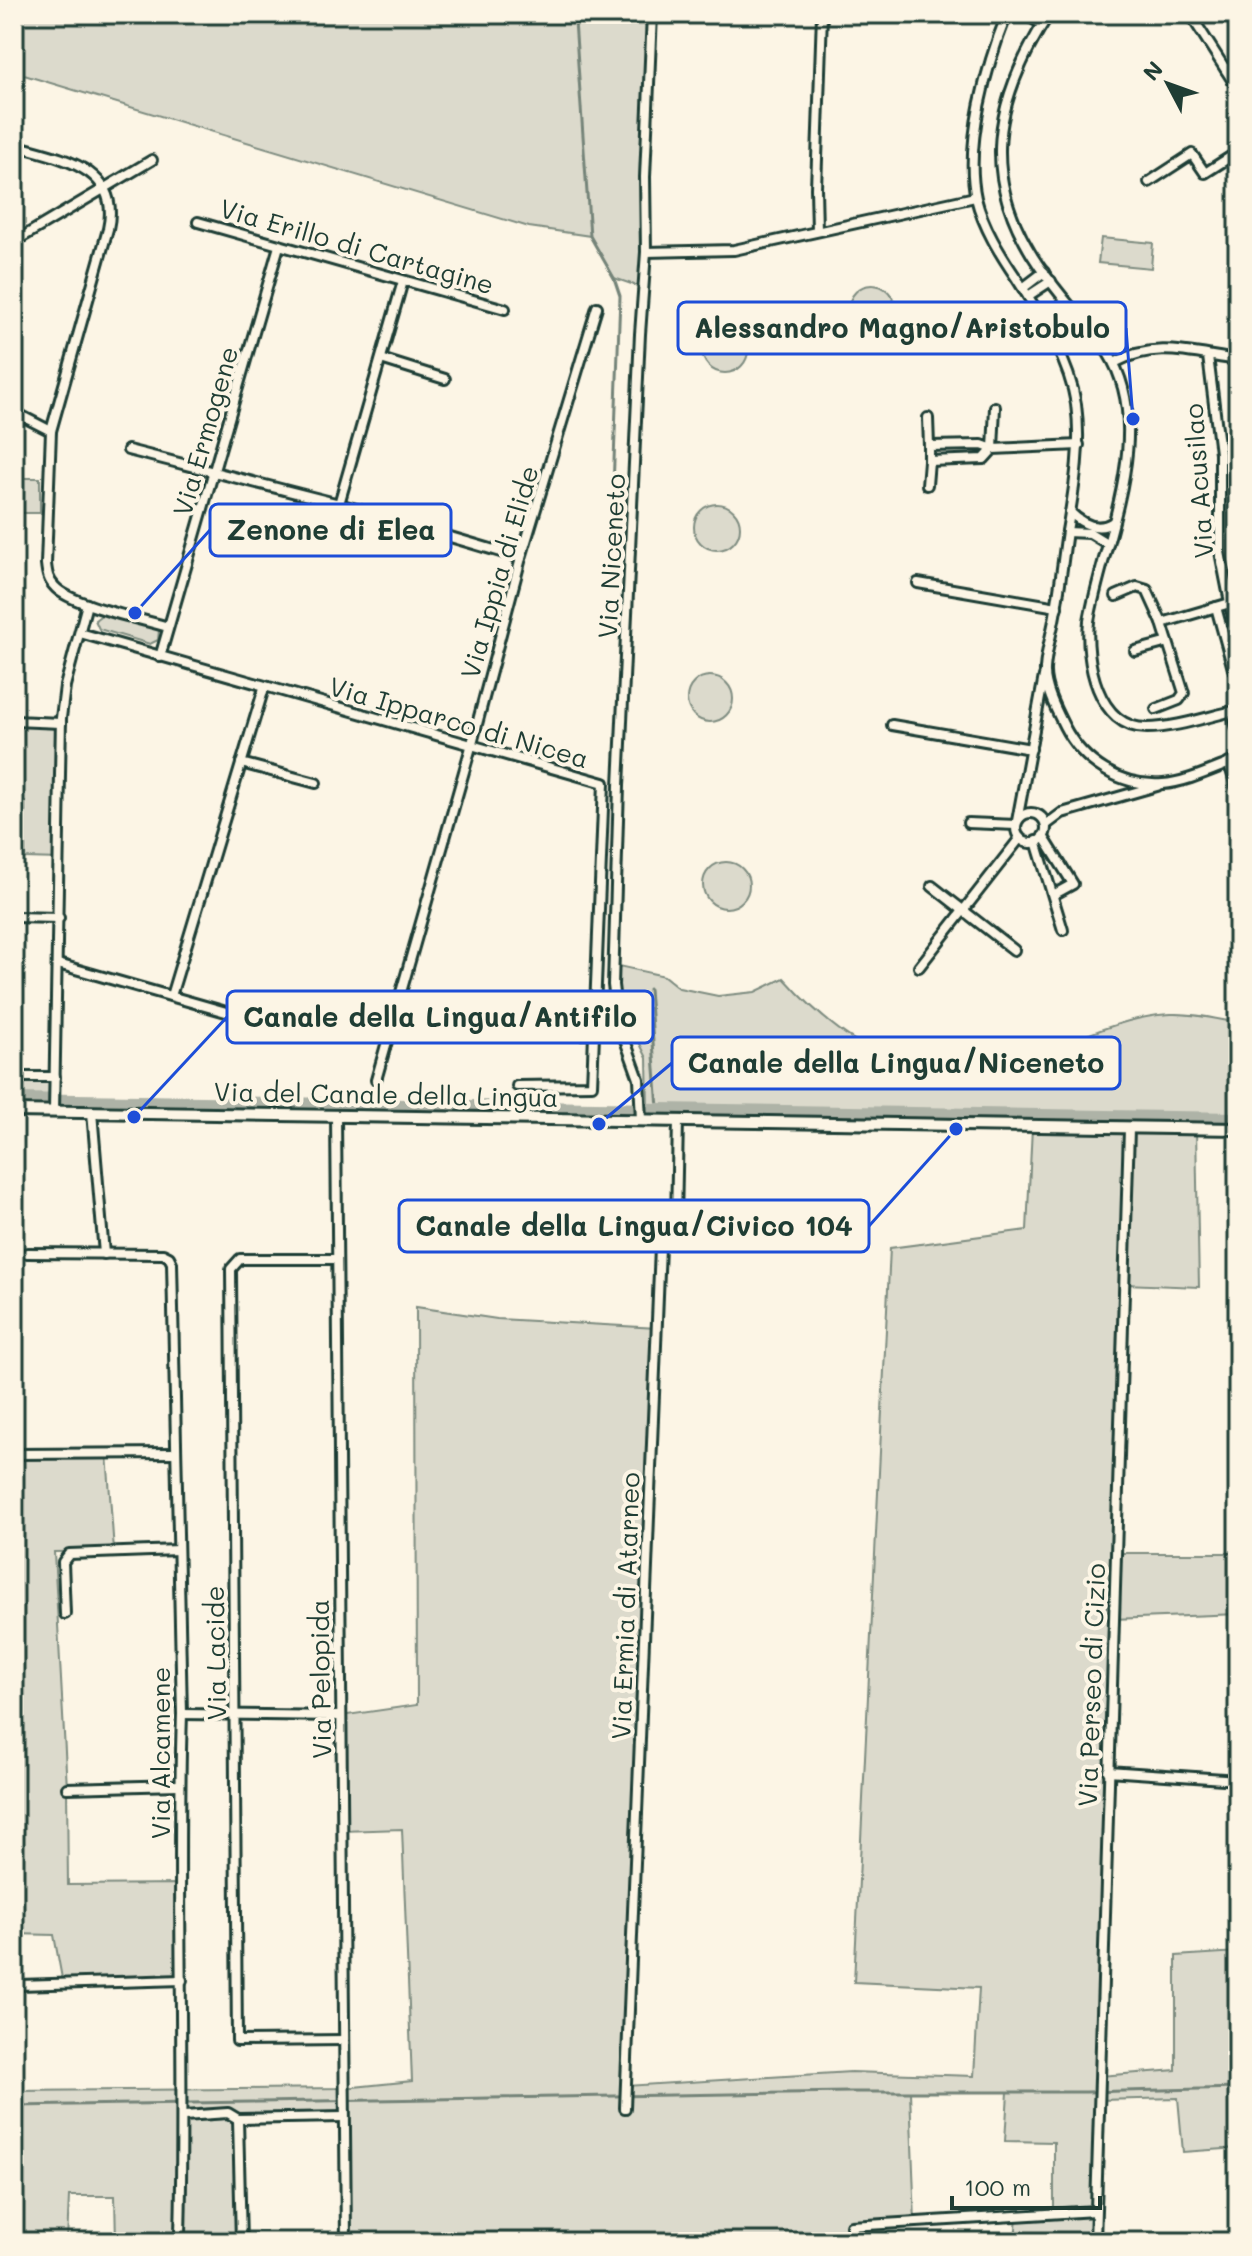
<svg xmlns="http://www.w3.org/2000/svg" width="1252" height="2256" font-family="Mali,sans-serif">
<style>
.green{fill:#dcdacc;stroke:#7e8c80;stroke-width:2}
.lines{fill:none;stroke-linecap:round;stroke-linejoin:round}
.stream{stroke:#758479;stroke-width:3}
.canal{stroke:#aeb3a7;stroke-width:10}
.minor-casing{stroke:#1f3d34;stroke-width:14}
.tertiary-casing{stroke:#1f3d34;stroke-width:16}
.minor{stroke:#fcf5e5;stroke-width:8}
.tertiary{stroke:#fcf5e5;stroke-width:10}
.labels{text-anchor:middle;dominant-baseline:central;stroke-width:8;stroke-linejoin:round;paint-order:stroke}
.street-label{font-size:26px;fill:#1f3d34;stroke:#fcf5e5}
.leader{fill:none;stroke:#1d4ed8;stroke-width:3}
.callout-dot{fill:#1d4ed8;stroke:#fcf5e5;stroke-width:3}
.callout{fill:#fcf5e5;stroke:#1d4ed8;stroke-width:3}
.callout-label{font-size:28px;text-anchor:middle;font-weight:bold;fill:#1f3d34}
</style>
<rect width="100%" height="100%" fill="#fcf5e5"/>
<filter id="ink" filterUnits="userSpaceOnUse"><feTurbulence type="fractalNoise" baseFrequency=".0125" numOctaves="2"/><feDisplacementMap in="SourceGraphic" scale="16" xChannelSelector="R" yChannelSelector="G"/><feConvolveMatrix kernelMatrix="1 2 1 2 8 2 1 2 1" color-interpolation-filters="sRGB"/></filter>
<g filter="url(#ink)">
<!-- green -->
<g class="green">
<path d="M14,14h638l-9,274 -29,-10 -24,-42 -61,-9 -515,-155z"/>
<path d="M1101,238l52,5 -2,25 -53,-5z"/>
<circle cx="872" cy="308" r="23"/>
<circle cx="725" cy="350" r="23"/>
<rect x="14" y="478" width="26" height="35"/>
<circle cx="717" cy="527" r="23"/>
<path d="M104,613l51,14 4,3 -1,10 -8,4 -51,-15 -4,-9z"/>
<circle cx="710" cy="699" r="23"/>
<path d="M14,721l47,2 -1,136 -35,-1v-56l-11,-2z"/>
<circle cx="726" cy="885" r="23"/>
<path d="M619,966l45,10 15,12 39,8 37,-4 29,-14c26,29 60,61 96,75 50,20 112,16 163,0 12,-3 23,-10 34,-14 29,-12 63,-24 94,-25 22,-1 45,5 67,9v102l-583,-10 -7,-5 -1,-52 -30,-61z"/>
<path d="M14,1077h41l-1,34h-40z"/>
<path d="M1032,1127l164,2 3,158 -74,-3 -9,269h122v61l-125,5 -13,457 76,-6v-114l62,-4v196l-55,4 -5,-54 -79,2 -3,142h-81l2,-27 37,-2v-71l-49,-1 3,-49h-98l5,130 -64,4 -1,16h-504l-2,-124 -105,1 2,123h-125l-1,-46h-46l-2,46h-53v-151l330,-3 68,-7 -10,-252 -60,2 -2,-115 77,-11 -1,-398 81,12 160,9 -31,758 225,-14 123,4 5,-88 -125,-6 36,-734 137,-18z"/>
<path d="M107,1453l7,98 -60,1 13,236 1,97 113,-1 1,96 -119,4 -9,-49 -40,-1v-480z"/>
</g>
<g class="lines">
<!-- stream -->
<g class="stream">
<path d="M575,21l15,215 24,42 6,18 -8,220"/>
<path d="M649,989l9,119"/>
<path d="M14,2106l836,-14h236l152,-4"/>
</g>
<!-- canal -->
<path class="canal" d="M14,1098l1224,19"/>
<!-- minor casing -->
<g class="minor-casing">
<g id="minor">
<path d="M507,14l82,3 47,-3"/>
<path d="M1007,14c-20,50 -43,130 -31,184 7,29 24,56 41,81 24,38 52,80 59,125 6,43 -2,85 -9,127 -4,28 -7,56 -12,84 -3,18 -9,36 -10,54 -1,18 11,41 19,57 19,37 57,61 99,58 22,-1 53,-16 75,-24"/>
<path d="M1024,14l18,10"/>
<path d="M1049,14c-55,86 -71,163 -10,252 21,30 47,58 69,87 49,78 -5,187 -19,268 -4,38 8,107 58,107 30,0 62,-12 91,-18"/>
<path d="M1190,14l48,75"/>
<path d="M1226,70l12,-8"/>
<path d="M14,145c45,13 108,22 94,84l-57,202 -5,133c1,9 2,16 9,23 16,18 87,32 113,40"/>
<path d="M1149,182l43,-28 13,19 33,-21"/>
<path d="M198,222l307,87"/>
<path d="M817,231l-1,-43 6,-174"/>
<path d="M14,242l138,-82"/>
<path d="M646,252l88,-2 241,-53"/>
<path d="M1023,288l21,-16"/>
<path d="M1028,296l23,-15"/>
<path d="M1208,356l12,97v99l15,76"/>
<path d="M381,359l64,20"/>
<path d="M1114,363c42,-23 79,-9 124,-3"/>
<path d="M995,407l-2,42 -9,10 -55,2v-15l53,-1 11,4 86,-4"/>
<path d="M14,412l37,19"/>
<path d="M928,418l1,28"/>
<path d="M128,450l211,54 182,54"/>
<path d="M927,485l2,-24"/>
<path d="M339,504l64,-223"/>
<path d="M1070,512c12,12 28,20 43,10"/>
<path d="M1067,532l23,1 18,11"/>
<path d="M918,583l139,24"/>
<path d="M1116,596l21,-9 10,3 15,33 22,70 -5,7 -23,9"/>
<path d="M1216,607l17,62"/>
<path d="M1162,623l68,-20"/>
<path d="M80,633l524,150 -12,302 -75,1"/>
<path d="M1135,651l33,-9"/>
<path d="M160,657l119,-411"/>
<path d="M1232,711l6,21"/>
<path d="M14,721l47,2"/>
<path d="M892,725l139,24"/>
<path d="M241,763l75,20"/>
<path d="M1229,763l9,30"/>
<circle cx="1031" cy="828" r="15"/>
<path d="M1017,821l27,-145"/>
<path d="M968,823l48,2"/>
<path d="M1046,825l16,-12 95,-27"/>
<path d="M1043,836l30,48 -20,11"/>
<path d="M1036,841l27,89"/>
<path d="M1238,845v5"/>
<path d="M932,886l82,64"/>
<path d="M14,917l45,1"/>
<path d="M58,964l224,64"/>
<path d="M919,967l101,-129"/>
<path d="M171,996l93,-308"/>
<path d="M517,1034h78"/>
<path d="M14,1077h41"/>
<path d="M376,1080l95,-333 50,-189 76,-251"/>
<path d="M54,1111l7,-393 4,-32 22,-82"/>
<path d="M92,1112l12,142"/>
<path d="M336,1116l10,1126"/>
<path d="M641,1120l-2,-41 -22,-61 -4,-33 6,-199 21,-452 6,-82 -1,-75 7,-163"/>
<path d="M27,1253l136,1 6,3 3,6 10,451c-6,173 3,347 -2,520l-5,8"/>
<path d="M337,1259h-97l-9,10 6,772 107,-1"/>
<path d="M14,1454l162,-1"/>
<path d="M65,1614l-2,-52 6,-8 109,-4"/>
<path d="M182,1714l158,2"/>
<path d="M1108,1771l130,9"/>
<path d="M67,1788l112,-3"/>
<path d="M19,1985l163,-5"/>
<path d="M625,2108l36,-886h15l2,-102"/>
<path d="M184,2116l44,-3 10,6 106,-2"/>
<path d="M238,2119l3,123"/>
<path d="M851,2226l244,-15"/>
<path d="M1095,2242l34,-1113"/>
</g>
</g>
<!-- tertiary casing -->
<g class="tertiary-casing">
<path id="tertiary" d="M14,1111l1224,18"/>
</g>
<!-- minor -->
<use href="#minor" class="minor"/>
<!-- tertiary -->
<use href="#tertiary" class="tertiary"/>
</g>
</g>
<g class="labels">
<!-- street labels -->
<g class="street-label">
<text transform="translate(357 246) rotate(16)">Via Erillo di Cartagine</text>
<text transform="translate(205 431) rotate(-74)">Via Ermogene</text>
<text transform="translate(1198 481) rotate(-94)">Via Acusilao</text>
<text transform="translate(611 556) rotate(-87)">Via Niceneto</text>
<text transform="translate(499 572) rotate(-74)">Via Ippia di Elide</text>
<text transform="translate(459 722) rotate(16)">Via Ipparco di Nicea</text>
<text transform="translate(386 1094) rotate(1)">Via del Canale della Lingua</text>
<text transform="translate(625 1606) rotate(-88)">Via Ermia di Atarneo</text>
<text transform="translate(215 1653) rotate(-91)">Via Lacide</text>
<text transform="translate(320 1679) rotate(-91)">Via Pelopida</text>
<text transform="translate(1091 1685) rotate(-88)">Via Perseo di Cizio</text>
<text transform="translate(160 1753) rotate(-90)">Via Alcamene</text>
</g>
</g>
<!-- callouts -->
<path class="leader" d="M1133 419L1126 328M135 613L210 530M134 1117L227 1017M599 1124L672 1063M956 1129L869 1226"/>
<g class="callout-dot">
<circle cx="1133" cy="419" r="8"/>
<circle cx="135" cy="613" r="8"/>
<circle cx="134" cy="1117" r="8"/>
<circle cx="599" cy="1124" r="8"/>
<circle cx="956" cy="1129" r="8"/>
</g>
<g class="callout">
<rect x="678" y="302" width="448" height="52" rx="8"/>
<rect x="210" y="504" width="241" height="52" rx="8"/>
<rect x="227" y="991" width="426" height="52" rx="8"/>
<rect x="672" y="1037" width="448" height="52" rx="8"/>
<rect x="399" y="1200" width="470" height="52" rx="8"/>
</g>
<g class="callout-label">
<text x="902" y="338">Alessandro Magno/Aristobulo</text>
<text x="331" y="540">Zenone di Elea</text>
<text x="440" y="1027">Canale della Lingua/Antifilo</text>
<text x="896" y="1073">Canale della Lingua/Niceneto</text>
<text x="634" y="1236">Canale della Lingua/Civico 104</text>
</g>
<!-- margin -->
<rect width="1252" height="2256" fill="none" stroke="#fcf5e5" stroke-width="48"/>
<rect x="24" y="24" width="1204" height="2208" fill="none" stroke="#1f3d34" stroke-width="3" filter="url(#ink)"/>
<!-- north arrow -->
<g transform="translate(1168 84) rotate(311)" stroke="#fcf5e5" stroke-width="6" paint-order="stroke">
<path d="M0-6L14 30L0 20L-14 30Z" fill="#1f3d34"/>
<text y="-12" font-size="22" font-weight="bold" text-anchor="middle" fill="#1f3d34">N</text>
</g>
<!-- scale -->
<path d="M952 2196v12h148v-12" fill="none" stroke="#1f3d34" stroke-width="4"/>
<text x="964" y="2196" font-size="24" fill="#1f3d34" stroke="#fcf5e5" stroke-width="6" paint-order="stroke">100 m</text>
</svg>
